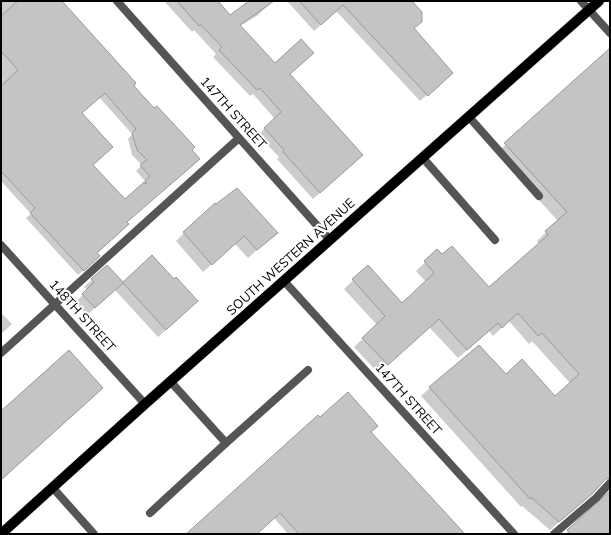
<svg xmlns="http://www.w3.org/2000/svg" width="611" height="535" font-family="'Nunito Sans',sans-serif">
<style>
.shadow{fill:#0003;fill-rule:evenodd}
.building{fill:#c4c4c4;stroke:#999;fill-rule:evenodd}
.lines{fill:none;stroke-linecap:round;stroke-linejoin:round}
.primary-casing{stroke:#dbdbdb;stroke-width:11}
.service{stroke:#555;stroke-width:8}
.minor{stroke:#555;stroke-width:8}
.primary{stroke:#000;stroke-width:10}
.labels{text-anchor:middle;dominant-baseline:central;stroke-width:4;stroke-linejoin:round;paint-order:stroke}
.street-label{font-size:13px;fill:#000;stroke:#fff}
</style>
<rect width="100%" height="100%" fill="#fff"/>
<!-- shadow -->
<g class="shadow">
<path d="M1,1h60l93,109 40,37 -98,107 -2,7 -16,14 -52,-57 5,-4 -30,-33zM99,97l33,37 -4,5 4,16 10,10 -6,6 10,11 -21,19 -33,-36 -11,-51z"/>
<path d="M164,1h53l13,15 18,-13 -2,-2h27l-15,14 -18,11 35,38 31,-4 -17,15 66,86 -42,38 -36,-40 2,-2 -21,-22 17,-16 -22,-25 -3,2 -37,-39 3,-3 -22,-24 -2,2z"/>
<path d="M287,1h125l9,20 -8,8 32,50 -25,22 -84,-90 -22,20z"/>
<path d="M610,59v405l-12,23 -48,43 -28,-24 -1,1 -100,-111 9,-8 76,-12 49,21 15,-14 -38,-42 -3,3 -20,-23 -16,15 -4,-5 -31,27 -29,-31 -51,46 -24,-26 23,-22 -33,-36 24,-23 34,38 24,-22 -10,-11 21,-20 52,37 50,-44 -2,-3 21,-20 -62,-68z"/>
<path d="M184,233h93l-29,25 -13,-14 -32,28 -27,-31z"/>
<path d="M152,257l21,24 24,20 -39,36 -43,-47 -28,25 -11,-13 11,-12 -3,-3 23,-21 16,18z"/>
<path d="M1,313l11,11 -11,10z"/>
<path d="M370,432l93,102h-175l-14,-16 -18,16h-69z"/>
<path d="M610,492v42h-45l3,-3z"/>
</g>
<!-- building -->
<g class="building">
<path d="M18,1h44l74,82 -2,3 20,22 3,-2 38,41 -3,3 8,9 -73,63 2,2 -32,29 3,3 -16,15 -54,-58 5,-5 -34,-37v-85l17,-16 -17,-19v-35zM105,93l31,36 -4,4 5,17 10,10 -7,5 10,11 -5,5 1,3 -2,-2 -19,17 -32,-34 20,-18 -31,-34z"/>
<path d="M177,1h41l12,14 19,-14h25l-34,24 35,38 26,-24 13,14 -24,21 73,81 -43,38 -37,-41 1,-2 -20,-22 17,-16 -21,-24 -3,2 -38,-40 3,-3 -21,-22 -2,1z"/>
<path d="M299,1h113l10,11v10l-8,6 39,45 -25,23 -85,-91 -22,20z"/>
<path d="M610,48v430l-4,1 -14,15 -33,28 -27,-24 -2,1 -101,-112 50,-42 27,29 16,-15 33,37 24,-22 -37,-41 -4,3 -20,-23 -16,15 -4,-5 -31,27 -28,-31 -51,46 -26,-27 23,-22 -33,-37 16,-14 34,38 32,-30 -10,-12 13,-12 5,5 10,-8 37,41 59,-52 -3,-4 22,-19 -63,-69z"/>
<path d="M237,188l41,45 -21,17 -13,-14 -32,29 -29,-33 32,-29 1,1z"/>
<path d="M152,255l22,24 2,-2 22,24 -32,29 -43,-47 -28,25 -13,-14 12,-12 -3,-3 16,-14 16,17z"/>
<path d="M69,350l34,38 -102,92v-69z"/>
<path d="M348,392l30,34 -7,6 94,102h-166l-19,-21 -23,21h-71l132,-119 2,2z"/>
<path d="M610,491v43h-39l-4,-4z"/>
</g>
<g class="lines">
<!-- primary casing -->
<g class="primary-casing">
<path id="primary" d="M1,534l144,-130 454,-403"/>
</g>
<!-- service -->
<g class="service">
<path d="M469,117l70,79"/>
<path d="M423,158l72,82"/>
<path d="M1,353l238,-215"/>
<path d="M226,443l82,-73"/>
<path d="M150,513l76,-70 -56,-62"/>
<path d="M554,534l42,-36 14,-15"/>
</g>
<!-- minor -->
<g class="minor">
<path d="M117,1l213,239"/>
<path d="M581,1l29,32"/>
<path d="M1,245l144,159"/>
<path d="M284,281l230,253"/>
<path d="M53,488l41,46"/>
</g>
<!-- primary -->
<use href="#primary" class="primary"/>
</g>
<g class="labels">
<!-- street labels -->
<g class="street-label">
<text transform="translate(233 113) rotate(48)">147TH STREET</text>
<text transform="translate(291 257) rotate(-42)">SOUTH WESTERN AVENUE</text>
<text transform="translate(82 316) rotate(48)">148TH STREET</text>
<text transform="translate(408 399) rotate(48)">147TH STREET</text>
</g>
</g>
<!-- border -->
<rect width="611" height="535" fill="none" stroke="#000000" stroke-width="4"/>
</svg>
